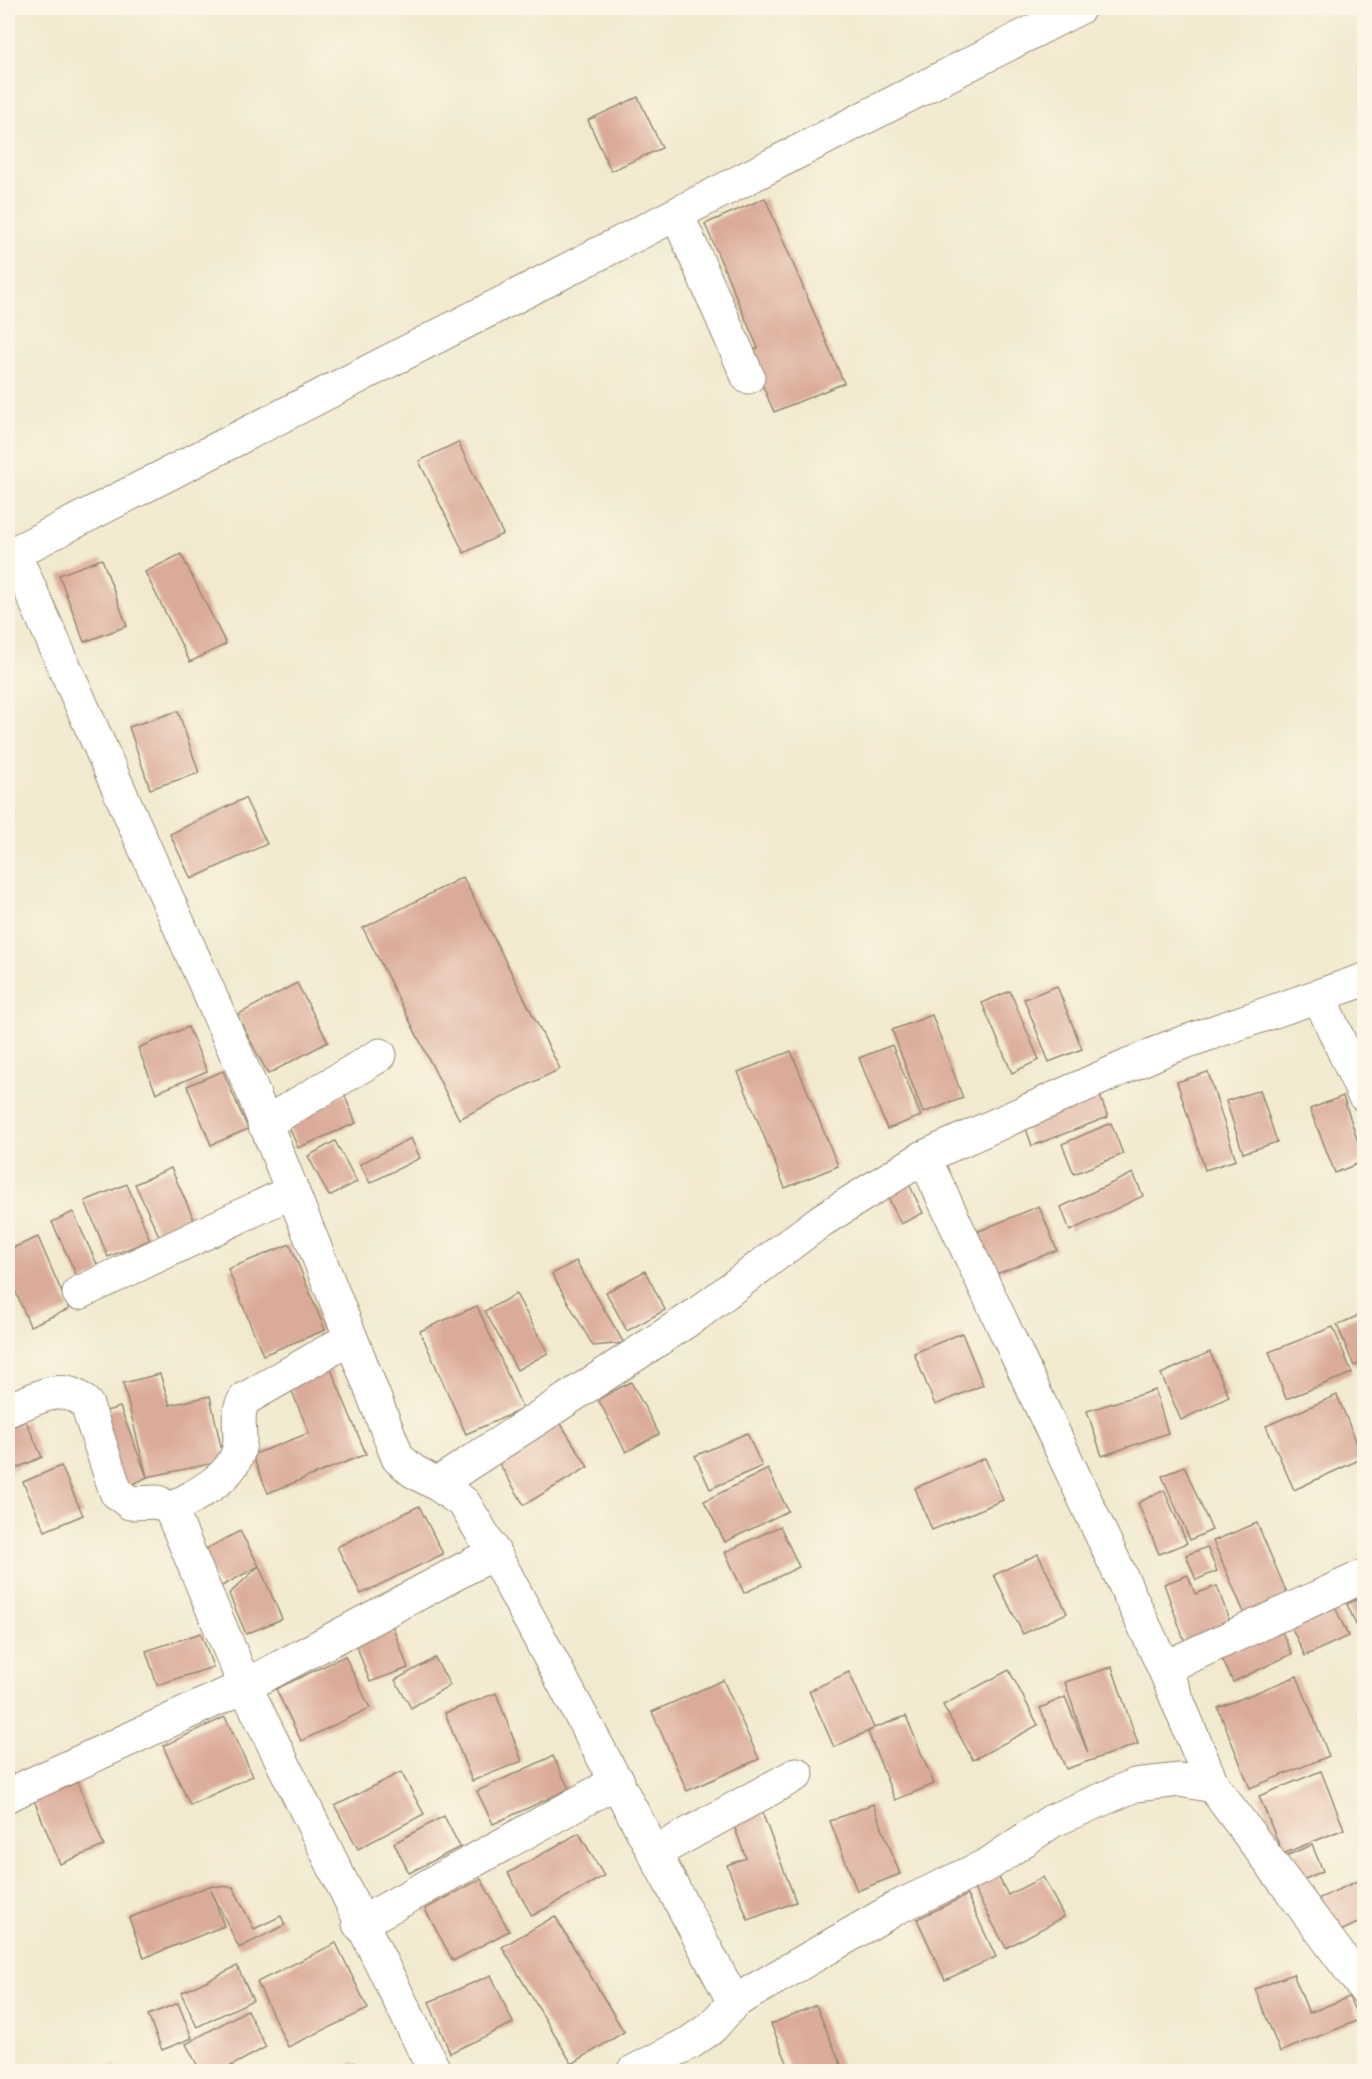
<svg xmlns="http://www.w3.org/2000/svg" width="1372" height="2079" font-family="'Playpen Sans',sans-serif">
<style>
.building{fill:#dbab99}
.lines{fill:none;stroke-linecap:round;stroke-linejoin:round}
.minor-casing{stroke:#968a76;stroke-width:35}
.major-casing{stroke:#968a76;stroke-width:35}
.minor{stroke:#fff;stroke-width:33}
.major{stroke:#fff;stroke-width:33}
</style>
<rect width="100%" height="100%" fill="#fcf5e5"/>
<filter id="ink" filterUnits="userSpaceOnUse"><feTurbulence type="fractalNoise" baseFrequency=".0167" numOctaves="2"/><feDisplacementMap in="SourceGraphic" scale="12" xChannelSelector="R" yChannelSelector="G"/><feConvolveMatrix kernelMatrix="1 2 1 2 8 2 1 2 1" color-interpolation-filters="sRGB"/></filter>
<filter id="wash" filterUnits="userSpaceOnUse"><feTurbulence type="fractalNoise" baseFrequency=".008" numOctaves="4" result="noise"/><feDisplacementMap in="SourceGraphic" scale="24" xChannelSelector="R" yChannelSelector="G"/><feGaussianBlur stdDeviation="1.35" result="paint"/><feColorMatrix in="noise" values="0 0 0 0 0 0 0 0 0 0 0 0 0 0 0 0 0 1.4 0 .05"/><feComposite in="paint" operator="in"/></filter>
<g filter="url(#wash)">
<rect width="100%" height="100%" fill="#f1eacf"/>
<g id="blocks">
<!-- building -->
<g class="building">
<path d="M638,97l24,51 -51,23 -23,-51z"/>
<path d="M765,198l79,185 -70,29 -26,-60 10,-4 -53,-124z"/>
<path d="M458,442l45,92 -39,19 -45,-92z"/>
<path d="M181,554l45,90 -36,18 -45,-90z"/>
<path d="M102,559l25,67 -43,16 -25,-67z"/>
<path d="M178,711l21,62 -49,16 -21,-62z"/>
<path d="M245,798l22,46 -76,35 -21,-45z"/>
<path d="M463,877l97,192 -101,50 -96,-191z"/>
<path d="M297,983l31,59 -60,32 -31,-59z"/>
<path d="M1057,986l25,63 -33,13 -25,-63z"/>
<path d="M1010,991l29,69 -27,13 -30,-70z"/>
<path d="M932,1015l31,83 -40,15 -31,-83z"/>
<path d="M188,1027l19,44 -51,22 -18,-45z"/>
<path d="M892,1045l29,71 -34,13 -28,-71z"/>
<path d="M791,1051l47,115 -53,22 -47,-116z"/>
<path d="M223,1071l25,58 -37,16 -24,-59z"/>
<path d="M1208,1072l28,88 -31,10 -28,-88z"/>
<path d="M1096,1086l12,31 -76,29 -11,-32z"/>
<path d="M1260,1090l17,52 -34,11 -17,-52z"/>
<path d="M344,1094l12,29 -58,25 -12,-28z"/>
<path d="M1343,1096l21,65 -29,12 -25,-64z"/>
<path d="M1111,1123l12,31 -49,20 -12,-30z"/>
<path d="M411,1138l9,20 -50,25 -10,-19z"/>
<path d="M335,1141l22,41 -28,14 -21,-40z"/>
<path d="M171,1168l24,54 -35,16 -25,-54z"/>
<path d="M1133,1173l10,23 -73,35 -9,-24z"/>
<path d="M907,1180l16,33 -22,11 -16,-33z"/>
<path d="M127,1184l23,56 -42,17 -23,-56z"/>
<path d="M1039,1206l18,44 -68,27 -17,-43z"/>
<path d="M73,1212l28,61 -21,10 -28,-61z"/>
<path d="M38,1237l31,72 -39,17 -22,-53v-23z"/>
<path d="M290,1244l35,86 -62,25 -35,-86z"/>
<path d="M576,1261l48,82 -31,3 -41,-72z"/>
<path d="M645,1271l20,39 -38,21 -21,-39z"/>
<path d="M516,1294l32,59 -31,17 -32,-59z"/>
<path d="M477,1306l46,103 -57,25 -46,-103z"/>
<path d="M1364,1313v48l-10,5 -17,-41z"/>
<path d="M1333,1327l19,46 -66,26 -17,-47z"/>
<path d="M962,1333l21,52 -48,20 -21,-52z"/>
<path d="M1210,1352l19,45 -48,23 -20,-46z"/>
<path d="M330,1367l36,87 -98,39 -16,-38 57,-22 -20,-49z"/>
<path d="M160,1374l10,31 40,-9 14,65 -77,16 -30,16 -24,-78 27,-8 27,70 -24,-94z"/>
<path d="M631,1382l28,52 -33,18 -28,-53z"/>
<path d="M1155,1390l13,43 -66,23 -15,-45z"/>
<path d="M1337,1395l26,63 -69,32 -28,-64z"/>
<path d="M556,1416l32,51 -64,38 -30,-50z"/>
<path d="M26,1421l16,36 -34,15v-43z"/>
<path d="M747,1433l15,33 -52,23 -15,-33z"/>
<path d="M985,1458l18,42 -71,30 -17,-42z"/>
<path d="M61,1466l22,49 -38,16 -22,-49z"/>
<path d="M1184,1466l28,64 -22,10 -28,-64z"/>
<path d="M768,1469l20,42 -63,31 -21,-41z"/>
<path d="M1164,1490l23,53 -28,11 -21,-51z"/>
<path d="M419,1506l24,48 -82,40 -24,-47z"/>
<path d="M1257,1523l32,75 -43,19 -33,-76z"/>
<path d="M780,1526l19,41 -55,26 -19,-41z"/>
<path d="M240,1531l19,35 -39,21 -20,-35z"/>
<path d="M1207,1547l10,24 -21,9 -10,-25z"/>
<path d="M1038,1554l29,59 -44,21 -29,-59z"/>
<path d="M259,1566l23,53 -36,15 -17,-40z"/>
<path d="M1188,1575l7,19 22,-8 15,42 -46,17 -22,-61z"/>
<path d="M1364,1596v27l-7,4 -10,-23z"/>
<path d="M1333,1602l15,34 -43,20 -16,-34z"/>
<path d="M1277,1621l15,33 -59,28 -16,-34z"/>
<path d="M391,1622l17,46 -38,14 -17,-46z"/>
<path d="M201,1633l12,34 -56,18 -11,-34z"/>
<path d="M345,1656l25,52 -69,33 -25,-52z"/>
<path d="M435,1658l15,27 -39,23 -16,-28z"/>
<path d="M1112,1667l26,77 -72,25 -26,-61 25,-11 23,56 -23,-71z"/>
<path d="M1009,1670l29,55 -65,35 -30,-55z"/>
<path d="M849,1672l25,56 32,-12 28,68 -39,16 -27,-68 5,-3 -39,18 -25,-56z"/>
<path d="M1297,1676l32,80 -79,32 -32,-80z"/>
<path d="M723,1680l36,79 -72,32 -35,-79z"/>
<path d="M496,1693l26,68 -50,20 -27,-68z"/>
<path d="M225,1717l28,59 -63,29 -27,-59z"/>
<path d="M553,1756l16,33 -76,35 -16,-33z"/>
<path d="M1321,1771l23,58 -61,25 -24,-58z"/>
<path d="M401,1772l23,42 -66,35 -23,-43z"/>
<path d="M78,1782l26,64 -44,18 -26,-64z"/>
<path d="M873,1804l27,70 -43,17 -27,-70z"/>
<path d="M760,1807l36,95 -48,18 -21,-55 19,-7 -15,-40z"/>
<path d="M444,1816l16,31 -51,26 -15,-30z"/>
<path d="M579,1833l25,43 -72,40 -24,-43z"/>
<path d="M1312,1845l11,26 -34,15 -11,-27z"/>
<path d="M997,1874l11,21 35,-18 21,40 -58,31 -33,-61z"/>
<path d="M1364,1878v42l-36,17 -17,-35z"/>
<path d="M481,1879l28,52 -56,30 -28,-52z"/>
<path d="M209,1886l24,1 21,42 27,-13 4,9 -46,23 -28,-58 13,36 -80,32 -15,-40z"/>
<path d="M967,1895l29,62 -51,23 -28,-61z"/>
<path d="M555,1916l69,116 -52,32 -70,-117z"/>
<path d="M336,1943l32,66 -80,38 -31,-65z"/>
<path d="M237,1966l16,34 -56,27 -16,-34z"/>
<path d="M1293,1974l16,39 40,-16 10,23 -79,32 -25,-63z"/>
<path d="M491,1975l22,48 -63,30 -21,-51z"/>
<path d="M178,2003l14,35 -30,12 -14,-35z"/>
<path d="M816,2005l28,67h-53l-20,-48z"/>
<path d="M247,2010l19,37 -46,25h-19l-15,-28z"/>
<path d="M354,2062l5,10h-24z"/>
<path d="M115,2064l3,8h-18z"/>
</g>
</g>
</g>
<g filter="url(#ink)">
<use href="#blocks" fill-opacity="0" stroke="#968a76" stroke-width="1.5"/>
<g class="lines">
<!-- minor casing -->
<g class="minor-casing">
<g id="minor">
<path d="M677,214l71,163"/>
<path d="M14,553l236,532 101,253"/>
<path d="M1319,997l45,98"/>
<path d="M264,1124l116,-69"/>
<path d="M924,1157l240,511 49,118"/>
<path d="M79,1293l212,-101"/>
<path d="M8,1410c27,-10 55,-31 79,-5l29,87 14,11 28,-1 13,8 74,176 190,386"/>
<path d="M171,1510c27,-18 68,-33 69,-70 0,-15 -4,-28 5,-41l106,-61 47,120 15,13 24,13"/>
<path d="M1164,1668l200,-92"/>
<path d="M8,1795l237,-109 249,-133"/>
<path d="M656,1852l141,-78"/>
<path d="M359,1924l259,-143"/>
<path d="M734,2002l-240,-449 -30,-50 -27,-19 259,-169 126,-95 102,-63 244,-109 196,-68"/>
<path d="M633,2072l58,-30 21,-15 22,-25 164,-95 91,-43 63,-43 83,-36 45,-5 33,6 151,202"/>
</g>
</g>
<!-- major casing -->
<g class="major-casing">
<path id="major" d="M8,556l1071,-548"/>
</g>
<!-- minor -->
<use href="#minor" class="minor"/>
<!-- major -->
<use href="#major" class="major"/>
</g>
</g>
<!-- margin -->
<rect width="1372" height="2079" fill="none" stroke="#fcf5e5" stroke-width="30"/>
</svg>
